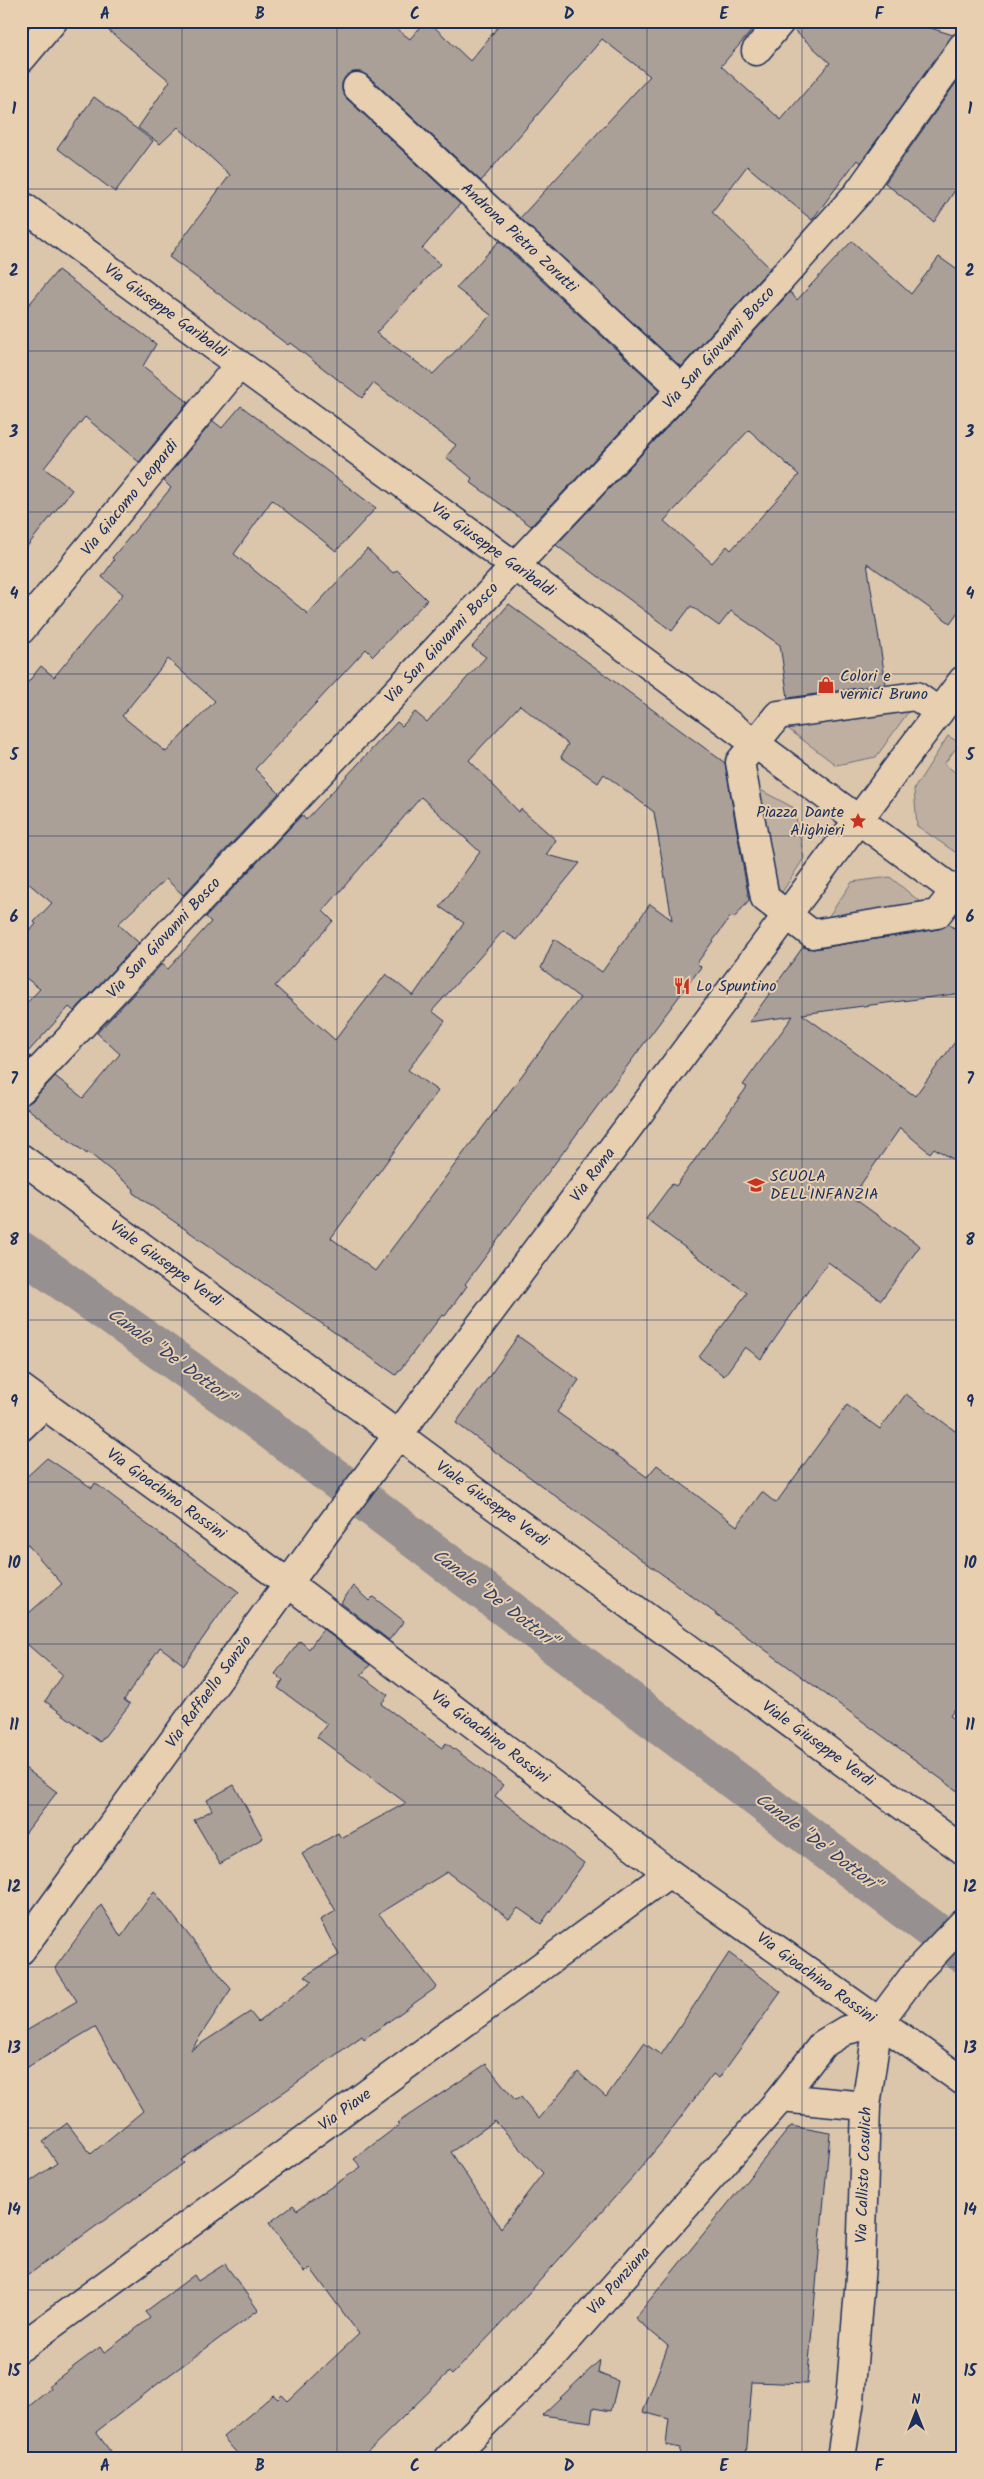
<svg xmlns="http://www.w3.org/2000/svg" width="984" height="2479" font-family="Kalam,sans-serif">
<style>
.green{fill:#bfafa0;stroke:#6d6f7f}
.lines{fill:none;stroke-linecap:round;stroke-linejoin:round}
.canal{stroke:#969090;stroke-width:40}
.building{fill:#aba098;stroke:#1b2f5e;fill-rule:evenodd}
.minor-casing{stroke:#1b2f5e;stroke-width:31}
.major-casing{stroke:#1b2f5e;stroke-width:31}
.minor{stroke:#e7cfb0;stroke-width:28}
.major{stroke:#e7cfb0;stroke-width:28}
.grid{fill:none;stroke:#1b2f5e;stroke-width:1;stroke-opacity:0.55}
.labels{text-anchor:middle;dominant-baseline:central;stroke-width:4;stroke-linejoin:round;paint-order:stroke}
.street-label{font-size:16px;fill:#1b2f5e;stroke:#e7cfb0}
.poi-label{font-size:16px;fill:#1b2f5e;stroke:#e7cfb0;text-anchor:start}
.water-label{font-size:18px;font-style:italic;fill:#344268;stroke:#e7cfb0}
.neatline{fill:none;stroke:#1b2f5e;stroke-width:2}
.grid-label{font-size:16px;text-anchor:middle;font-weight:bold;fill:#1b2f5e}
</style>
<rect width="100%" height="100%" fill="#dbc5ab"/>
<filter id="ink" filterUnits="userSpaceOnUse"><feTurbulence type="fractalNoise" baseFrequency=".02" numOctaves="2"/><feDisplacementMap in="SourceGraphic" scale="10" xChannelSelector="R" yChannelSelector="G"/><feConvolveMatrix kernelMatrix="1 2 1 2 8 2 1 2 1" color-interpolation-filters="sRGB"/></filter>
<g filter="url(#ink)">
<!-- green -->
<g class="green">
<path d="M911,708l-35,49 -40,8 -49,-37z"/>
<path d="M948,736l12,7 -16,21 19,14v62l-8,12 -38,-26 -3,-37z"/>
<path d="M753,786l41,22 10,50 -27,42z"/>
<path d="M890,877l41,34 -111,18 32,-47z"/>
</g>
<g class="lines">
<!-- canal -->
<path class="canal" d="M21,1251l222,158 720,544"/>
</g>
<!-- building -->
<g class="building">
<path d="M97,21h289l24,18 15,-18h3l42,40 33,-40h257l-39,45 60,54 49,-57 -36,-33 2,-9h112l45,14 -93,128 -3,-3 -45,60 -65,-54 -35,46 58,56 -89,99 -161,-149 130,-142 -48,-37 -121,142 -113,-105 -7,-4h-8l-8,5 -3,6v8l4,7 114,106 -38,45 18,15 -64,69 57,41 58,-59 -35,-27 43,-47 161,149 -129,136 -61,-44 2,-4 -26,-21 10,-12 -83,-62 -11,15 -72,-55 -2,2 -119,-88 61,-82 -52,-48 -18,17 -22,-16 32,-47z"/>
<path d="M963,73v105l-29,44 -49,-39z"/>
<path d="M94,97l59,44 -38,51 -58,-44z"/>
<path d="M852,241l59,53 28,-37 24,17v331l-13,18 -83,-60 19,121 -98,14 -8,-53 -49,-34 -12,15 -28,-20 -19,25 -116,-86 137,-145 97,-108 7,8zM749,430l50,45 -68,75 -4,-4 -15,17 -48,-42z"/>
<path d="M58,270l98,74 -13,22 45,36 -49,60 -54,-45 -41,51 28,22 -51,64v-240z"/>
<path d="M241,406l135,102 -40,43 -64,-51 -38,54 74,60 59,-65 26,24 4,-3 30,30 -54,56 -7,-7 -111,120 24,24 -96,102 -17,-16 -48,45 21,19 -65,68 -5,-4 -43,47 5,3 -10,10v-58l19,-20 -19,-15v-33l15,-17 -2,-2 18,-19 -31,-26v-186l20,-25 13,11 69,-83 -21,-17 12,-17 -2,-2 59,-70 -7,-7 49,-60 9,7zM168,659l47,42 -49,51 -44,-36z"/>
<path d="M509,604l216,159 24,137 -15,18 -3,-2 -34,47 4,4 -236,317 2,2 -22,30 -3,-1 -46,60 -263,-182 1,-4 -46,-37 -1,2 -64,-49 9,-4 23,-25 28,22 37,-44 -23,-21 65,-69 6,5 43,-47 -5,-5 96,-102 4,5 91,-98 5,4 13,-14 12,10 59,-65 -14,-10zM520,705l48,39 -7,13 37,26 6,-9 50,38 18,108 -22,-16 -48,68 -48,-33 -13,29 39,30 -205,273 -44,-33 107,-147 -30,-21 37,-49 -13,-10 71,-80 14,9 63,-77 -34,-8 10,-15 -35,-31 -2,3 -50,-52zM421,797l59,55 -40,55 24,16 -51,73 -27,-22 -51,66 -60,-54 58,-65 -10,-10z"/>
<path d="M949,924l14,11v58l-161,21 113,82 48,-65v134l-29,-17 -4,5 -30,-25 -48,69 68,49 -39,54 -53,-38 -67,97 -16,-12 -21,29 -25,-19 48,-64 -101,-74 26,-35 4,2 71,-99 -4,-2 50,-69 -44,6 54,-75 11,2 125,-20z"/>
<path d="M518,1336l61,44 -22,32 90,65 10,-12 80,61 25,-34 14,11 71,-98 33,24 26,-35 57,43v260l-13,19 13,9v70l-507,-372z"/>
<path d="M47,1458l45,30 3,-5 28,21 -1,2 117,86 -12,12 -43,61 -24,-18 -36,53 6,4 -30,38 -55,-41 18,-26 -42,-36v-19l41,-36 -41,-47v-55z"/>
<path d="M353,1586l16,15 4,-4 31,24 -15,19 -48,-37z"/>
<path d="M323,1629l47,36 -9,10 27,20 -7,9 61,44 4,-5 57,42 -8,11 89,67 -43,61 -23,-16 -9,11 -62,-47 -68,42 58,73 -73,52 -2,-3 -81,58 -100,66 3,3 -163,117v-92l36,-25 -14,-21 24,-19 24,31 52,-43 -48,-84 -74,44v-37l56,-33 -22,-33 46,-63 20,32 33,-46 77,98 -40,61 59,-38 8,10 54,-41 -7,-5 34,-21 -19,-35 16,-9 -34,-57 36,-21 3,5 65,-35 -89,-66 10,-13 -49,-36 5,-8 -8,-6 25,-33 9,8z"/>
<path d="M21,1765l36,27 -36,47z"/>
<path d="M234,1785l29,53 -43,26 -26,-44 18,-10 -5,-10z"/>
<path d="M729,1953l52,39 -62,86 -6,-4 -51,68 -30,36 -133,148 -47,49 -3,-3 -88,86h-120l-18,-21 50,-42 5,4 4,-4 6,6 71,-67 -48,-65 -7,3 -35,-49 24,-18 4,5 64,-43 -7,-8 45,-34 -2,-2 89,-59 29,36 6,-3 18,22 39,-47 28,25 38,-54 17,12zM495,2121l48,52 -42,55 -50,-76z"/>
<path d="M791,2126l39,7 -23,251 -55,-2 -6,76h-67l1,-10 -14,-3 3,-26 -26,-7 25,-66 -33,-28z"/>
<path d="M225,2264l33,46 -94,69 -68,53 19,26h-94v-45l30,-25 -2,-3 51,-38 4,6 46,-35 -5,-6 49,-37 4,6z"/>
<path d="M600,2360l-2,13 20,8 -7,30 -18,-3 -2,14 -49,-7z"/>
</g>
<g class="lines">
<!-- minor casing -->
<g class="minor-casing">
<g id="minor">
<path d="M756,51l25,-30"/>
<path d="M21,59l32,-38"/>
<path d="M357,87l325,302"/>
<path d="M21,205l494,361 448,331"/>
<path d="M21,630l218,-265"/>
<path d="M939,712l-23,-16 -138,19 -38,47 25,136 47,36 125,-20 18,-23"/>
<path d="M21,1090l661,-701 176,-196 105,-147"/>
<path d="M21,1388l267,195 381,290 294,208"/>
<path d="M21,1427l23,-22"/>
<path d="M21,1950l309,-424 633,-846"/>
<path d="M781,2098l85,8"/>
<path d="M21,2347l648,-474"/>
<path d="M449,2458l103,-101 229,-259 42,-54 23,-14 32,-7"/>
<path d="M841,2458l9,-58 11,-135 5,-159 12,-83 39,-52 46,-48"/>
</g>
</g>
<!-- major casing -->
<g class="major-casing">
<path id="major" d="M21,1158l942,692"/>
</g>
<!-- minor -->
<use href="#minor" class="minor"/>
<!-- major -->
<use href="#major" class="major"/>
</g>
</g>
<!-- grid -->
<path class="grid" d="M182,21v2437M337,21v2437M492,21v2437M647,21v2437M802,21v2437M21,189h942M21,351h942M21,512h942M21,674h942M21,836h942M21,997h942M21,1159h942M21,1320h942M21,1482h942M21,1644h942M21,1805h942M21,1967h942M21,2128h942M21,2290h942"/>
<!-- icons -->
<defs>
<g id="shop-bare" transform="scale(1.35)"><path d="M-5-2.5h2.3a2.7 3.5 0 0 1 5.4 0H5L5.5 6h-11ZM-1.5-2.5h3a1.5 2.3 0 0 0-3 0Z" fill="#c8321e" stroke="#e7cfb0" stroke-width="2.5" paint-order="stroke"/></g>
<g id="sight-bare" transform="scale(1.35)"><path d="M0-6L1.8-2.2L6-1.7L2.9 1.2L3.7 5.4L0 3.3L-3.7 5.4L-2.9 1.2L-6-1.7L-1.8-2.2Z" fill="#c8321e" stroke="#e7cfb0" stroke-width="2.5" paint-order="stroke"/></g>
<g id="restaurant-bare" transform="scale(1.35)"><path d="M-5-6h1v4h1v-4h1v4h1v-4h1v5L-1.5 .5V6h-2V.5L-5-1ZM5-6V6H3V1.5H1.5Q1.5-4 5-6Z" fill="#c8321e" stroke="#e7cfb0" stroke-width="2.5" paint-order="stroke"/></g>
<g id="school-bare" transform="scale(1.35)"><path d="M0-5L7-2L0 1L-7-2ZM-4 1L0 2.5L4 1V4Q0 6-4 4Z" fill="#c8321e" stroke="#e7cfb0" stroke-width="2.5" paint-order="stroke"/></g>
</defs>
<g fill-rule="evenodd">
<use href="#shop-bare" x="826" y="685"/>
<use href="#sight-bare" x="858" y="821"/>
<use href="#restaurant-bare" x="682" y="986"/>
<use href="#school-bare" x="756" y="1185"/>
</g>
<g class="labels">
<!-- street labels -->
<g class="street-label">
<text transform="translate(519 238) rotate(43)">Androna Pietro Zorutti</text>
<text transform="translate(166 311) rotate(36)">Via Giuseppe Garibaldi</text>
<text transform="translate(719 348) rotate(-48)">Via San Giovanni Bosco</text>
<text transform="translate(130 498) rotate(-51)">Via Giacomo Leopardi</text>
<text transform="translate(493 550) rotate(36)">Via Giuseppe Garibaldi</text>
<text transform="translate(442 643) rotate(-47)">Via San Giovanni Bosco</text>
<text transform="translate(164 938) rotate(-47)">Via San Giovanni Bosco</text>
<text transform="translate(593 1175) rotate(-53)">Via Roma</text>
<text transform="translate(166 1264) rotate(36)">Viale Giuseppe Verdi</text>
<text transform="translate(166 1494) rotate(36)">Via Gioachino Rossini</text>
<text transform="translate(492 1504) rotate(36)">Viale Giuseppe Verdi</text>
<text transform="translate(209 1692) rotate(-54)">Via Raffaello Sanzio</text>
<text transform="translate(490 1737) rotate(37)">Via Gioachino Rossini</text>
<text transform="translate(818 1744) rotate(36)">Viale Giuseppe Verdi</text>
<text transform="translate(816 1978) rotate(36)">Via Gioachino Rossini</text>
<text transform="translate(345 2110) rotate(-36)">Via Piave</text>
<text transform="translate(864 2175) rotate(-88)">Via Callisto Cosulich</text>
<text transform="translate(619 2281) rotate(-48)">Via Ponziana</text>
</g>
<!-- poi labels -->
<g class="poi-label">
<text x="840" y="676">Colori e<tspan x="840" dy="18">vernici Bruno</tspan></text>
<text x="844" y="812" text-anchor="end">Piazza Dante<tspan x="844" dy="18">Alighieri</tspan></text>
<text x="696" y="986">Lo Spuntino</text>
<text x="770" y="1176">SCUOLA<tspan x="770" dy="18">DELL'INFANZIA</tspan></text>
</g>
<!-- water labels -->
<g class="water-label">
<text transform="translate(170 1357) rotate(36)">Canale "De' Dottori"</text>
<text transform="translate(494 1599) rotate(37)">Canale "De' Dottori"</text>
<text transform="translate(817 1843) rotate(37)">Canale "De' Dottori"</text>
</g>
</g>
<!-- margin -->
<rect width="984" height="2479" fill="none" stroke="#e7cfb0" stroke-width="55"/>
<!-- north arrow -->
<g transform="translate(916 2412)" stroke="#e7cfb0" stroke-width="4" paint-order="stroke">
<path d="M0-4L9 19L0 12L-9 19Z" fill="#1b2f5e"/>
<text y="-8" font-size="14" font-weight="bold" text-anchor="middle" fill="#1b2f5e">N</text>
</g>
<rect x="28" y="28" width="928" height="2424" class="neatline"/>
<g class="grid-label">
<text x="105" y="19">A</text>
<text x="260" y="19">B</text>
<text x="415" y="19">C</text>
<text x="569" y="19">D</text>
<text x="724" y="19">E</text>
<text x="879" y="19">F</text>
<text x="14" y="114">1</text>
<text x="970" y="114">1</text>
<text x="14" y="276">2</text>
<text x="970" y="276">2</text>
<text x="14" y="437">3</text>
<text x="970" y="437">3</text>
<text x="14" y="599">4</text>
<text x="970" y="599">4</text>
<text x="14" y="760">5</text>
<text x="970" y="760">5</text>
<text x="14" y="922">6</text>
<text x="970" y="922">6</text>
<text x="14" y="1084">7</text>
<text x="970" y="1084">7</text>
<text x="14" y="1245">8</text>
<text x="970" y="1245">8</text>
<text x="14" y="1407">9</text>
<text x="970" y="1407">9</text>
<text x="14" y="1568">10</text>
<text x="970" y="1568">10</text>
<text x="14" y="1730">11</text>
<text x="970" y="1730">11</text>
<text x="14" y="1892">12</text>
<text x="970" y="1892">12</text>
<text x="14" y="2053">13</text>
<text x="970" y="2053">13</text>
<text x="14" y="2215">14</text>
<text x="970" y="2215">14</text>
<text x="14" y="2376">15</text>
<text x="970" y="2376">15</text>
<text x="105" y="2471">A</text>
<text x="260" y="2471">B</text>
<text x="415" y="2471">C</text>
<text x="569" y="2471">D</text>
<text x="724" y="2471">E</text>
<text x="879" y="2471">F</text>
</g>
</svg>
